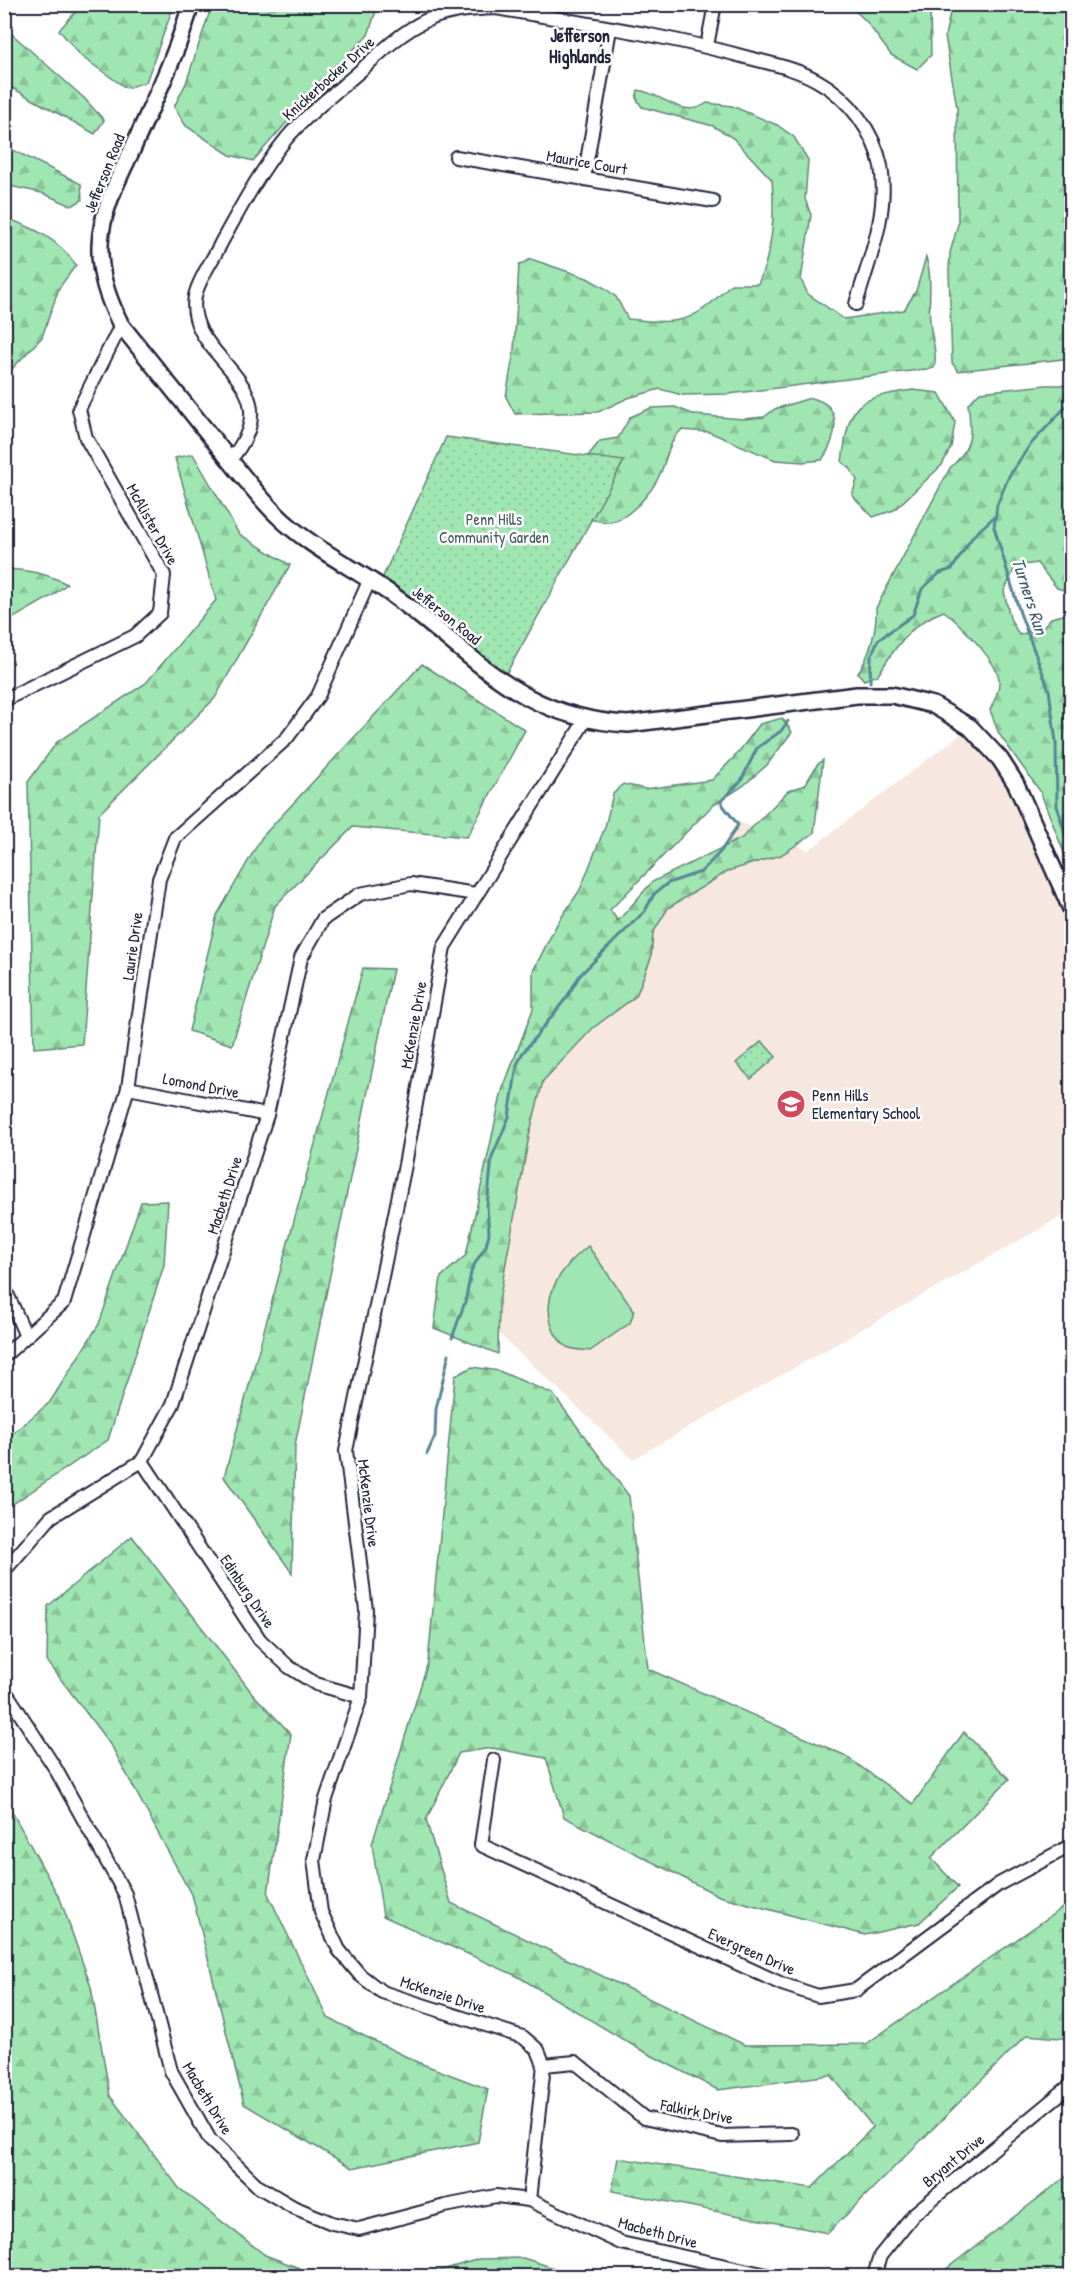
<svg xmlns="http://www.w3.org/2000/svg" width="1076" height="2281" font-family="'Patrick Hand',sans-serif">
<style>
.built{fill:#f6e8de}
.forest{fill:url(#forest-firs);stroke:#618476;stroke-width:1.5}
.park{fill:url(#park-dots);stroke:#618476;stroke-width:1.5}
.pitch{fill:#a0e6b2;stroke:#618476;stroke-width:1.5}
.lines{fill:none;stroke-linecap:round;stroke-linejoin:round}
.stream{stroke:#568697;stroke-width:3}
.minor-casing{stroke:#22223b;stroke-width:16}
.tertiary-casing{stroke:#22223b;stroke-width:20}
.minor{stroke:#fff;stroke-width:12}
.tertiary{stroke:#fff;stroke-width:15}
.labels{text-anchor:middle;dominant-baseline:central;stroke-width:5;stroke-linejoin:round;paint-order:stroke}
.street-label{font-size:16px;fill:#22223b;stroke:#fff}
.park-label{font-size:16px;fill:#485d5f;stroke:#fff}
.poi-label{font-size:16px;fill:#22223b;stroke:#fff;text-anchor:start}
.neighbourhood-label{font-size:18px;font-weight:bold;fill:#22223b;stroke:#fff}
.water-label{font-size:18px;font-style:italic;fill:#405c71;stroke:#fff}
</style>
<defs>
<pattern id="forest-firs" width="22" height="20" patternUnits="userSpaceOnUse" patternTransform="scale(1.5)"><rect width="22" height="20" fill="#a0e6b2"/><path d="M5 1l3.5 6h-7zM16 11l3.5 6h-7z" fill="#8ac59a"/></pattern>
<pattern id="park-dots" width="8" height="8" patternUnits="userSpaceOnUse" patternTransform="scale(1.5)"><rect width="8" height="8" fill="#a0e6b2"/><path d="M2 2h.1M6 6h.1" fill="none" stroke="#8ac59a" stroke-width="1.8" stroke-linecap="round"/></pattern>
</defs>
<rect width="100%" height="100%" fill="#fff"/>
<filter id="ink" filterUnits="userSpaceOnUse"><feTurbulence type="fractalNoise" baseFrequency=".0167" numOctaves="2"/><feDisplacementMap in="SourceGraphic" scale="12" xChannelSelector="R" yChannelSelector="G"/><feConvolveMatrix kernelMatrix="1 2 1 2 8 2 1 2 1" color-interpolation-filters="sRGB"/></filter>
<g filter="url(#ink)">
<!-- built -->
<path class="built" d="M970,727l38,43 63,141v300l-438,248 -168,-157 57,-248 199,-204 16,-29 72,29z"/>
<!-- forest -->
<g class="forest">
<path d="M952,4l119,1v353l-113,13 -6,-8 -3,-92 1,-18 8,-29 -1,-116 -12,-72z"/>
<path d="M82,5h92l-28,77 -20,6 -44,-31 -23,-27z"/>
<path d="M212,5v-1l166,1 -10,30 -52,54 -63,72 -23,-6 -44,-29 -12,-19 12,-24z"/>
<path d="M849,5h81l1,50 -14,14 -26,-14 -25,-34z"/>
<path d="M4,27l80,71 20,22 -9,14 -90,-50z"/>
<path d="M638,90c26,4 45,30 69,13l25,3 45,19 17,12 14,23 -3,39 6,16 -10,65 7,14 36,25 60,-9 12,-19 10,-34c7,21 2,43 4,65 1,16 8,30 4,46l-205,26 -47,1 -22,-6 -32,9 -30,14 -83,2 -9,-17 8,-46 5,-86 12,-6 56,19 18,10 11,9 12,22c54,6 65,4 103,-35h27c15,-35 17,-67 14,-104l-39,-42 -20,-12 -71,-19 -6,-9z"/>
<path d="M5,146l76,38 1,16 -10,6 -30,-13 -37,-8z"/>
<path d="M5,218c28,9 53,21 71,47l-17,23 -17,49 -37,39z"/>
<path d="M1046,385h25v207l-14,-4 -20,-25 -21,3 -12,25 6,27 9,17 23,-7 9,-10 20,-5v258l-31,-80 -41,-57 -9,-24c4,-9 10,-20 9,-31 -3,-19 -40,-56 -55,-68 -32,11 -49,36 -66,64l-14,5 -6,-7c12,-17 19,-44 18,-65l74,-140c23,-21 22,-34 18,-64l12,-12z"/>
<path d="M913,390l26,3 16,29 -4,25 -9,18 -48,45 -21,7 -21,-22 5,-15 -7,-12 -8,-6c8,-60 11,-63 71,-72z"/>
<path d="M810,398c35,6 27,40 12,62l-19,2 -28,-2 -66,-28 -28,-2c-13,13 -13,26 -20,42 -8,19 -32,49 -54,50 -7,0 -16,-3 -23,-4l-5,-51 21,-26 18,-3 12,-21 21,-9 24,-1 20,8 48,4 21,-2 11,-8z"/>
<path d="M193,454l46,80 51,31 -75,133 -116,116 -17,230 -48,4 -6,-266 29,-40 89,-59 70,-83 -41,-142z"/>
<path d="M4,569c23,1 42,4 63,15l-15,12 -47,27z"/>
<path d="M422,664l103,66 -58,107 -114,-10 -78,79 -43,139 -43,-14 28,-116 45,-78z"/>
<path d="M782,718l10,14 -25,33 -24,21 -31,20 -102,104 8,11 34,-39 90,-44 46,-47 17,-6 12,-20 6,-5 -9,73 -33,22 -53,16 -60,37 -15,25 -2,25 -15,38 -43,32 -50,53 -14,55 -30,165 -1,53 -64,-26 7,-51 25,-22 36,-164 31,-82v-38l24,-47 23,-34 25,-63 8,-33 10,-10 22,5 67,-9 25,-26 23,-30z"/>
<path d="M363,968l30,1 -98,476 -3,128 -68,-96z"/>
<path d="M168,1201l-4,64 -56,175 -103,69v-69l45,-38 49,-78 42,-122z"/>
<path d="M472,1367l27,4 54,23 76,102 19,173 196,86 69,49 51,-72 45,47 -78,79 27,29 -39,36 -54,12 -146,-39 -155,-79 -18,-59 -54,-10 -33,5 -33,67 25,83 294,142 121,-1 205,-142v137l-44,-4 -199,198 -216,-42 6,-33 194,30 61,-61 -42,-52 -113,15 -79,-41 -122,-73 -134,-60 -11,-72 56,-182 27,-286z"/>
<path d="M132,1536l120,157 39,41 -23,160 60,124 89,44 71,27 -10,53 -126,26 -108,-64 -51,-206 -81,-151 -65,-86 1,-55z"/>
<path d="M4,1797l57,104 30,86 19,109 69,92 86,67 55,21h-315z"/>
<path d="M1071,2173v103h-134z"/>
<path d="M523,2258l56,18h-157l57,-17z"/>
</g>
<!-- park -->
<g class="park">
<path d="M446,437l178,24 -123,222 -120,-102z"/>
<path d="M762,1041l14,16 -25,22 -15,-16z"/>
</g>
<!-- pitch -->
<path class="pitch" d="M588,1246l46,65 -4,12 -40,28c-7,-1 -17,-1 -23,-4 -6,-4 -12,-12 -14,-18 -13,-34 10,-63 35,-83z"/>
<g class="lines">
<!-- stream -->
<g class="stream">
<path d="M1072,400l-42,45 -21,31 -12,29 -3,22 26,86 29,77 7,52 1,64 15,51"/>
<path d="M870,682l1,-26 7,-16 35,-25 9,-26 18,-16 12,-4 21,-33 21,-19"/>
<path d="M452,1338l13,-36 7,-34 14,-22 3,-13 -2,-27 5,-49 17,-40 8,-52 5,-11 45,-57 13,-22 65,-64 9,-17 14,-11 33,-11 20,-21 17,-26 -16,-21v-4l19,-19 16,-33 24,-17 7,-10"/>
<path d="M427,1454l8,-18 1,-27 13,-55"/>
</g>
<!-- minor casing -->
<g class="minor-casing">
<g id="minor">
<path d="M707,46l8,-42"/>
<path d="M456,157l257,44"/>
<path d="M584,178l26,-149"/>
<path d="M230,460c67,-78 -47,-100 -35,-164 4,-18 18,-36 26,-53 20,-36 39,-72 65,-104 21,-25 49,-46 74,-68 20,-18 40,-38 65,-50 22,-10 46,-12 71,-13 84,15 171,27 253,50 24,6 48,11 69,23 31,17 56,51 63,85 8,47 -12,94 -25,138"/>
<path d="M4,700l131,-64 25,-23 4,-38 -78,-137 -7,-29 42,-84"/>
<path d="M128,1088l139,27"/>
<path d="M4,1287l22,49"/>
<path d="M4,1356l60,-54 64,-214 31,-209 16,-41 112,-100 31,-42 52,-117"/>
<path d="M142,1461l118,179 29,27 27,17 45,13"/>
<path d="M4,1571l47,-54 91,-56 31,-57 94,-289 34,-157 22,-39 37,-25 51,-10 65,10"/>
<path d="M4,1689l51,79 70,126 46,177 39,69 49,47 34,20 39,16 27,6 86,-23 51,-10 33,4 92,43 150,33"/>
<path d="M494,1760l-13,85 301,139 36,12 38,-6 143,-106 73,-39"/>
<path d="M544,2065l31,-3 69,56 78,18 70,-2"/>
<path d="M529,2200l15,-135 -6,-15 -15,-13 -141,-45 -22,-17 -21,-25 -18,-38 -7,-52 12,-61 35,-102 5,-87 -20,-159 59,-286 39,-218 142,-228"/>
<path d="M874,2276l6,-20 34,-42 158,-130"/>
</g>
</g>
<!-- tertiary casing -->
<g class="tertiary-casing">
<path id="tertiary" d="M191,4c-14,51 -38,98 -59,146 -14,29 -31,62 -32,95 -1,29 8,54 21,80 33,41 66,82 99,123 18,22 36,46 56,66 33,33 77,53 115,80 84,59 124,124 237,130l229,-29h35l41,10 37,22 30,32 16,25 56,127"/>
</g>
<!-- minor -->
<use href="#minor" class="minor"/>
<!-- tertiary -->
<use href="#tertiary" class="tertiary"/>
</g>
</g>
<!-- icons -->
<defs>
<g id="school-disc" transform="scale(1.5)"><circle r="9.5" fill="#d1495b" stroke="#fff"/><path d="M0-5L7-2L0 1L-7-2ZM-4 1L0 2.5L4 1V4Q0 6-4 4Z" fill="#fff"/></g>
</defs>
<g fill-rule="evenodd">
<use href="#school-disc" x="791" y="1104"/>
</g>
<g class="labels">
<!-- street labels -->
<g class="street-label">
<text transform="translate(328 78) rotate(-42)">Knickerbocker Drive</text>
<text transform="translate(587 162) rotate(10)">Maurice Court</text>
<text transform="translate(104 173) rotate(-68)">Jefferson Road</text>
<text transform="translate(153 524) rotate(61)">McAlister Drive</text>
<text transform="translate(447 615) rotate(39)">Jefferson Road</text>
<text transform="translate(132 946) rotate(-82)">Laurie Drive</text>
<text transform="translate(413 1025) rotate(-80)">McKenzie Drive</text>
<text transform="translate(201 1085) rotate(11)">Lomond Drive</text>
<text transform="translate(224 1195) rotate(-72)">Macbeth Drive</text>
<text transform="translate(369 1503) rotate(83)">McKenzie Drive</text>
<text transform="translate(248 1591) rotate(56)">Edinburg Drive</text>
<text transform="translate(752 1951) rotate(24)">Evergreen Drive</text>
<text transform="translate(443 1994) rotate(18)">McKenzie Drive</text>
<text transform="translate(208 2098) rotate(59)">Macbeth Drive</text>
<text transform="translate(697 2111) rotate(11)">Falkirk Drive</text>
<text transform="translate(953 2160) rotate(-39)">Bryant Drive</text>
<text transform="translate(658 2232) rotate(15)">Macbeth Drive</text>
</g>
<!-- park labels -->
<g class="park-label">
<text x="494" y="519">Penn Hills<tspan x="494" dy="18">Community Garden</tspan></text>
</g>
<!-- poi labels -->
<g class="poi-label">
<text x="812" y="1095">Penn Hills<tspan x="812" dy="18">Elementary School</tspan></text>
</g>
<!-- neighbourhood labels -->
<g class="neighbourhood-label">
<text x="580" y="35">Jefferson<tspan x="580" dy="21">Highlands</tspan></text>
</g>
<!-- water labels -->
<g class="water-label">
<text transform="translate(1030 596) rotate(72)">Turners Run</text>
</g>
</g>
<!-- margin -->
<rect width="1076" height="2281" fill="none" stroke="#fff" stroke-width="24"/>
<rect x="12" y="12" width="1052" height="2257" fill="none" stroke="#22223b" stroke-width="2" filter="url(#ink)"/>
</svg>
